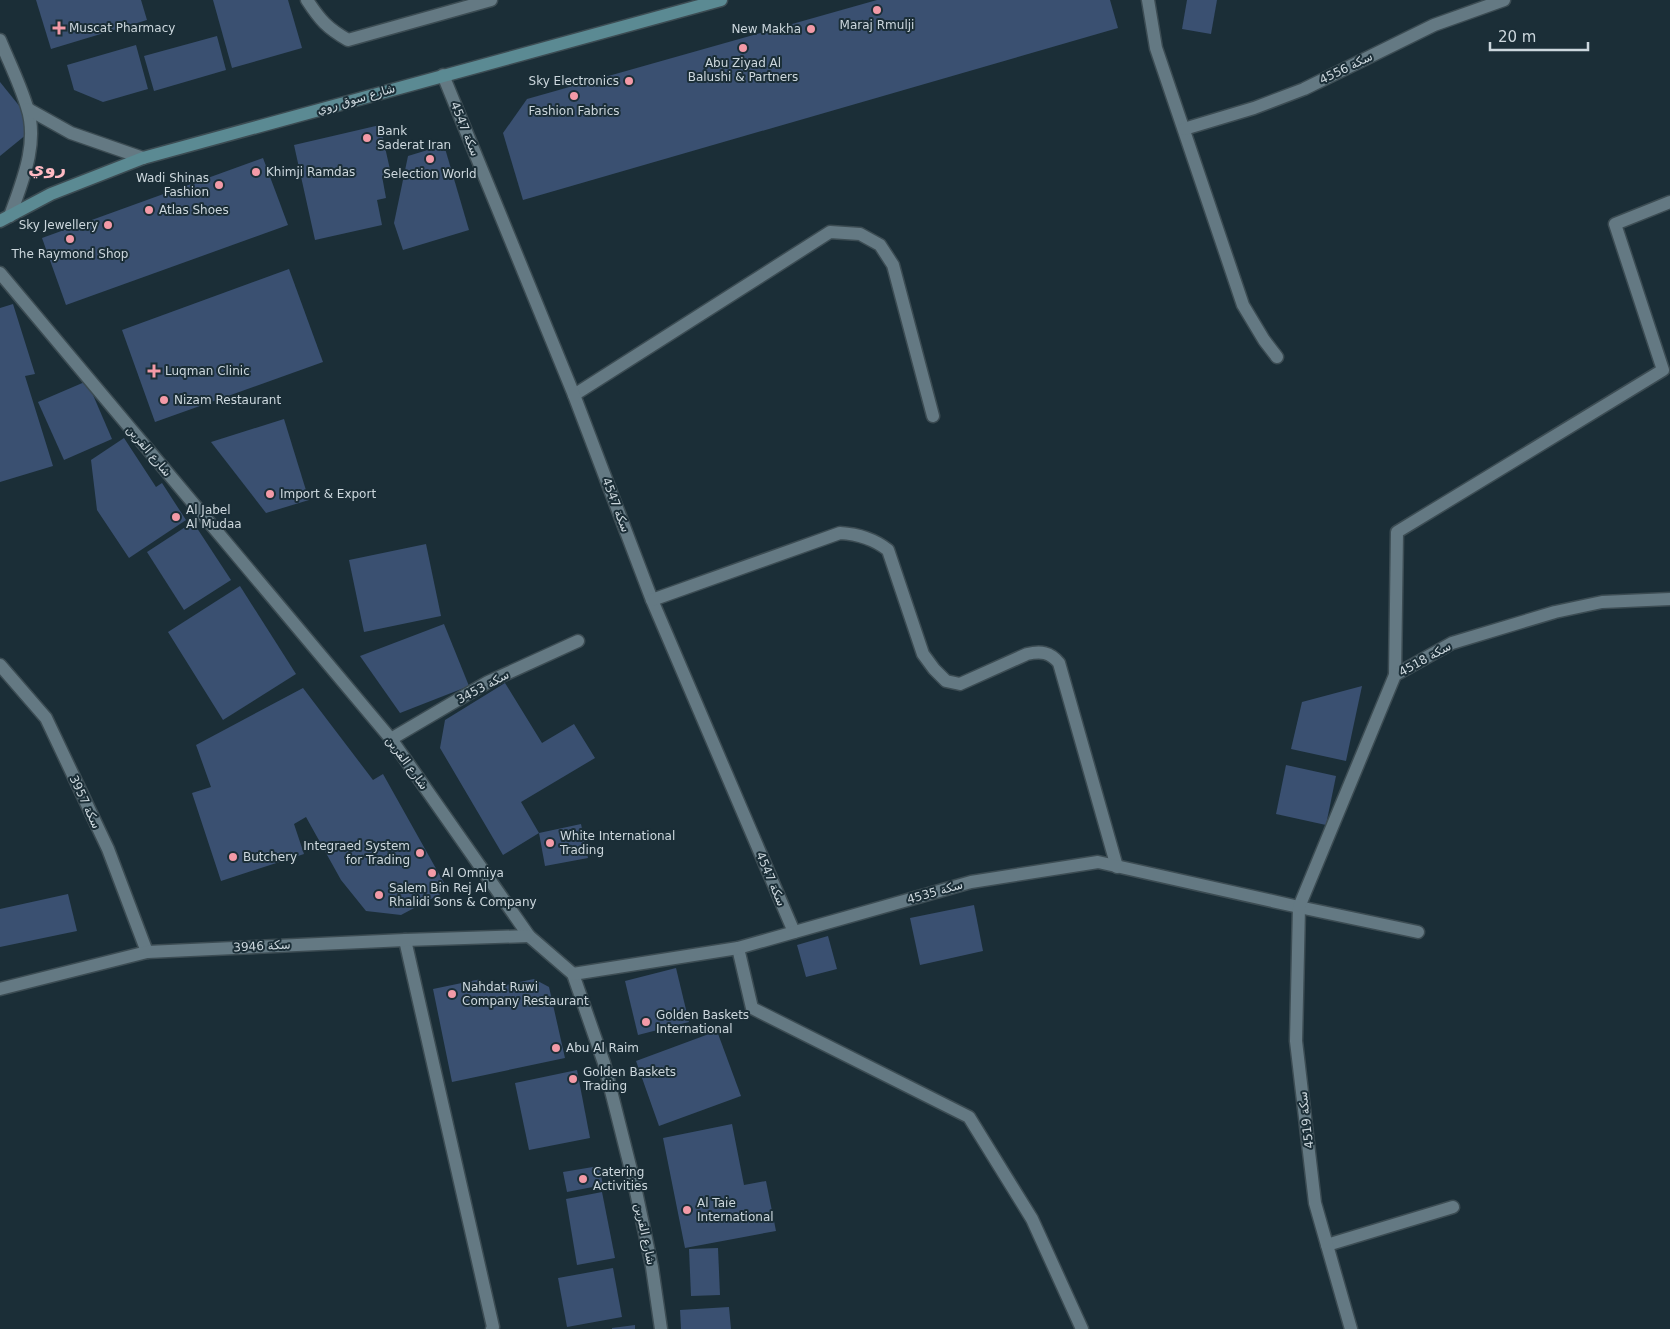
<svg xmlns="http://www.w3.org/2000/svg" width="1670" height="1329" font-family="'DejaVu Sans',Cairo,sans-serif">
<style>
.building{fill:#3a5071}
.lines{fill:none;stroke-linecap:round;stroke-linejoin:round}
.lane-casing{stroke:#3c4c53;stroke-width:15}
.street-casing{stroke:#3c4c53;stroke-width:15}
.secondary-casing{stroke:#3c4c53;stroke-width:15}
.lane{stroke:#647983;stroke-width:12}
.street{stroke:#647983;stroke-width:12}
.secondary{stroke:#5b8a93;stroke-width:12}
.poi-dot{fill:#f39aa7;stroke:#1b2e37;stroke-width:2}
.labels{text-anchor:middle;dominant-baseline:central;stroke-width:4;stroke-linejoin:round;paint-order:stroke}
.poi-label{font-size:12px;fill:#ccd7dd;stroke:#1b2e37;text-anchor:start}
.street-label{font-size:12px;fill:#ccd7dd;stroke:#1b2e37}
.district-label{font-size:18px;font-weight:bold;fill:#ffbac3;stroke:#1b2e37}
</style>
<rect width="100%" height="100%" fill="#1b2e37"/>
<!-- building -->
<g class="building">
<path d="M36,0h105l6,20 -96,29z"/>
<path d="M213,0h75l14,48 -70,20z"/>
<path d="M877,0h233l8,28 -595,172 -20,-67 24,-34z"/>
<path d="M1187,0h30l-6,34 -29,-5z"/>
<path d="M217,36l9,34 -72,21 -10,-35z"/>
<path d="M136,45l12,44 -45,13 -29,-12 -7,-25z"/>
<path d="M0,82l25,31 2,21 -27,22z"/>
<path d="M380,125l11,49 -9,2 4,22 -9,2 5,25 -67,15 -21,-95z"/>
<path d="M444,145l25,85 -66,20 -9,-27 14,-67z"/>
<path d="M263,158l25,67 -222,80 -24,-67z"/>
<path d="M289,269l34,93 -168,60 -33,-92z"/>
<path d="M13,304l22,70 -10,2 28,90 -53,16v-174z"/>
<path d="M87,381l25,58 -48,21 -26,-58z"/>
<path d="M284,419l25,81 -43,13 -55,-71z"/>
<path d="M124,438l32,49 6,-4 24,37 -57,38 -32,-48 -6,-50z"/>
<path d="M193,522l38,58 -47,30 -37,-58z"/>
<path d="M426,544l15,72 -77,16 -15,-72z"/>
<path d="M240,586l56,88 -73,46 -55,-88z"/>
<path d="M444,624l25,62 -69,27 -40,-57z"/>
<path d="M505,683l37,60 32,-19 21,34 -74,44 18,31 -36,22 -63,-107 5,-28z"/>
<path d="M1362,686l-16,75 -55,-12 11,-47z"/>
<path d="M303,688l70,92 10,-6 65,116 -47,25 -35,-4 -25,-31 -35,-63 -12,7 10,30 -83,27 -29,-88 19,-6 -15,-42z"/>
<path d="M1286,765l50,11 -10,49 -50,-11z"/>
<path d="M581,824l7,34 -43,8 -6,-33z"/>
<path d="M68,894l9,37 -77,16v-38z"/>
<path d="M974,905l9,46 -63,14 -10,-47z"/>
<path d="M828,936l9,33 -31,8 -9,-32z"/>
<path d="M676,968l13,54 -51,13 -13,-54z"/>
<path d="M481,979l2,11 51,-11 15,8 16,71 -113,24 -19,-93z"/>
<path d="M717,1031l24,65 -82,30 -23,-65z"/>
<path d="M577,1070l13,68 -61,12 -14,-67z"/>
<path d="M732,1124l12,61 22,-4 10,50 -91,17 -22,-110z"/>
<path d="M599,1166l4,19 -36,7 -4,-20z"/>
<path d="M602,1192l13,66 -38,7 -11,-66z"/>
<path d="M718,1248l2,47 -29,1 -2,-47z"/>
<path d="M613,1268l9,49 -55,10 -9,-49z"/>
<path d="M729,1307l2,22h-50l-1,-19z"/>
<path d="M635,1325v4h-23v-1z"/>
</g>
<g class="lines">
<!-- lane casing -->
<g class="lane-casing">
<g id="lane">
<path d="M307,0c13,20 20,28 41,40l143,-40"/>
<path d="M574,395l256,-163 30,2 20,11 13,20 40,151"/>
<path d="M1299,907l119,25"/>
<path d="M405,940l88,387 -1,2"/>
<path d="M738,948l14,60 217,109 63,102 50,110"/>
<path d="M1327,1245l126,-38"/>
</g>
</g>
<!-- street casing -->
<g class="street-casing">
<g id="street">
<path d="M1148,0l8,48 87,257 21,35 13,17"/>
<path d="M0,40c9,22 20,44 27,67 12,36 -5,75 -17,109"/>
<path d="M443,75l131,320 78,205 142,332"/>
<path d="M28,109l43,24 72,25"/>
<path d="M1184,129l70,-21 50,-19 130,-64 70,-25"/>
<path d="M0,273l391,466 138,197 44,38 31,89 30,119 18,85 9,62"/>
<path d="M652,600l188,-67c18,1 34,6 48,17l35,104 11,15 12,12 14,3 67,-30c14,-3 23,-2 32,9l58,204"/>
<path d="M0,665l46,53 62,131 39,103"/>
<path d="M1395,675l2,-143 266,-162 -48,-146 55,-22"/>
<path d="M391,739l97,-57 90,-41"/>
<path d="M573,974l165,-26 233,-66 127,-20 201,45"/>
<path d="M0,989l147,-37 258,-12 124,-4"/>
<path d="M1351,1329l-36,-126 -19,-162 3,-134 96,-232 57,-32 103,-31 47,-10 68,-3"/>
</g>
</g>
<!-- secondary casing -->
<g class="secondary-casing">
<path id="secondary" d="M0,221l51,-27 92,-36 578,-158"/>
</g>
<!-- lane -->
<use href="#lane" class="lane"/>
<!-- street -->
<use href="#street" class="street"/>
<!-- secondary -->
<use href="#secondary" class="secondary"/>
</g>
<!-- markers -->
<g class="poi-dot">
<circle cx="877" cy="10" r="5"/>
<path d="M56.5 20.5h5v5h5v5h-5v5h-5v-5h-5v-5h5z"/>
<circle cx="811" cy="29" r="5"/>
<circle cx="743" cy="48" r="5"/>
<circle cx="629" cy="81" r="5"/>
<circle cx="574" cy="96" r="5"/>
<circle cx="367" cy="138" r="5"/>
<circle cx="430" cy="159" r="5"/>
<circle cx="256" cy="172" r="5"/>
<circle cx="219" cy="185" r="5"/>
<circle cx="149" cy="210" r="5"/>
<circle cx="108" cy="225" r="5"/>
<circle cx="70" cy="239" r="5"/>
<path d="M151.5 363.5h5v5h5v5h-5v5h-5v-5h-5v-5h5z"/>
<circle cx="164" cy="400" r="5"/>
<circle cx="270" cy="494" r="5"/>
<circle cx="176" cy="517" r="5"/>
<circle cx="550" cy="843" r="5"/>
<circle cx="420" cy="853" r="5"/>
<circle cx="233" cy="857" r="5"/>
<circle cx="432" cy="873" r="5"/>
<circle cx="379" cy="895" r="5"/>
<circle cx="452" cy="994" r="5"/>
<circle cx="646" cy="1022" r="5"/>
<circle cx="556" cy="1048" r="5"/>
<circle cx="573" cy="1079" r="5"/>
<circle cx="583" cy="1179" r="5"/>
<circle cx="687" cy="1210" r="5"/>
</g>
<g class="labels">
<!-- poi labels -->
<g class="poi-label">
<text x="877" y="25" text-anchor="middle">Maraj Rmulji</text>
<text x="69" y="28">Muscat Pharmacy</text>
<text x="801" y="29" text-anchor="end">New Makha</text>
<text x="743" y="63" text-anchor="middle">Abu Ziyad Al<tspan x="743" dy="14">Balushi &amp; Partners</tspan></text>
<text x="619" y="81" text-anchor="end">Sky Electronics</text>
<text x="574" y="111" text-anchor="middle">Fashion Fabrics</text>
<text x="377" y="131">Bank<tspan x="377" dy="14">Saderat Iran</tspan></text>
<text x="266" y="172">Khimji Ramdas</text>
<text x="430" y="174" text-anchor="middle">Selection World</text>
<text x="209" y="178" text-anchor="end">Wadi Shinas<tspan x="209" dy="14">Fashion</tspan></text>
<text x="159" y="210">Atlas Shoes</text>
<text x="98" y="225" text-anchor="end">Sky Jewellery</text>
<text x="70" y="254" text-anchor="middle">The Raymond Shop</text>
<text x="165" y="371">Luqman Clinic</text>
<text x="174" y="400">Nizam Restaurant</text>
<text x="280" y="494">Import &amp; Export</text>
<text x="186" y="510">Al Jabel<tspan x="186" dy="14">Al Mudaa</tspan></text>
<text x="560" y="836">White International<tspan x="560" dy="14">Trading</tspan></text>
<text x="410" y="846" text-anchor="end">Integraed System<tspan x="410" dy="14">for Trading</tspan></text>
<text x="243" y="857">Butchery</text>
<text x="442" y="873">Al Omniya</text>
<text x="389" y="888">Salem Bin Rej Al<tspan x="389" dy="14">Rhalidi Sons &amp; Company</tspan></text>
<text x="462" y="987">Nahdat Ruwi<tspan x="462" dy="14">Company Restaurant</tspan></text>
<text x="656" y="1015">Golden Baskets<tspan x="656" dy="14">International</tspan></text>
<text x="566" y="1048">Abu Al Raim</text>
<text x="583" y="1072">Golden Baskets<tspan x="583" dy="14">Trading</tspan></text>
<text x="593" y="1172">Catering<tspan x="593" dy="14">Activities</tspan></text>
<text x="697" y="1203">Al Taie<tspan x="697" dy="14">International</tspan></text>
</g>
<!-- street labels -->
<g class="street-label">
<text transform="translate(1346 68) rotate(-26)">سكة 4556</text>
<text transform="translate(356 99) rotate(-16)">شارع سوق روي</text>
<text transform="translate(465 129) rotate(68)">سكة 4547</text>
<text transform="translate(149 451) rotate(50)">شارع القرين</text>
<text transform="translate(616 505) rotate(69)">سكة 4547</text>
<text transform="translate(1425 659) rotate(-29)">سكة 4518</text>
<text transform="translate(483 687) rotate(-28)">سكة 3453</text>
<text transform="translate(407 763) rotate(54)">شارع القرين</text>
<text transform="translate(85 802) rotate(65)">سكة 3957</text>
<text transform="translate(771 879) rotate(67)">سكة 4547</text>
<text transform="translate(935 892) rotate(-16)">سكة 4535</text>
<text transform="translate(262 946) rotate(-3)">سكة 3946</text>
<text transform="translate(1306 1120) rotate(-97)">سكة 4519</text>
<text transform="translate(645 1234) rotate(78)">شارع القرين</text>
</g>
<!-- district labels -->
<g class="district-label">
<text x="47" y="167">روي</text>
</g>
</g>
<!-- scale -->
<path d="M1490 42v8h98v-8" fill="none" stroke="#ccd7dd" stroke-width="2.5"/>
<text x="1498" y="42" font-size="15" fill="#ccd7dd" stroke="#1b2e37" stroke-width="4" paint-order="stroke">20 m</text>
</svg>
